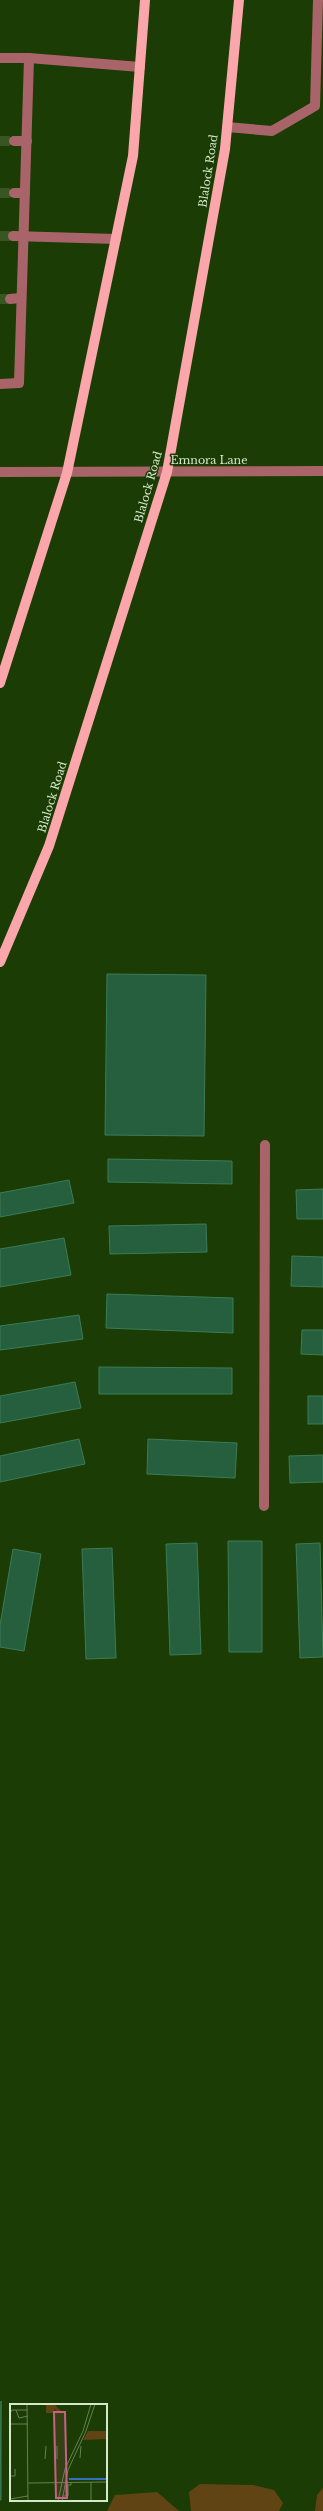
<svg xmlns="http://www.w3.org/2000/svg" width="323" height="2511" font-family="'Libre Baskerville',serif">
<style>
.green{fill:#614413}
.building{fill:#255f3e;stroke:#3c7c56}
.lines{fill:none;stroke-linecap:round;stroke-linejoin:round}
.minor-tunnel{stroke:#375622;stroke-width:10;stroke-dasharray:10 5;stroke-linecap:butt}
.minor{stroke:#a86468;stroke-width:10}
.major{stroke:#fba6ab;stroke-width:10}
.labels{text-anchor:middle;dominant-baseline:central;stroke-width:3;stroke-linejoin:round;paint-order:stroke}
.street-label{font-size:11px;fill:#d4e8ca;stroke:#1b3c04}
.inset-river{fill:none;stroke:#3371be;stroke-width:2}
.inset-road{fill:none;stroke:#658153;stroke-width:1}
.view{fill:#c86182;fill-opacity:0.15;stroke:#c86182;stroke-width:2}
.inset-edge{fill:none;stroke:#d4e8ca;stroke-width:2}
</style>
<rect width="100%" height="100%" fill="#1b3c04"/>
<!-- green -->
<g class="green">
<path d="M200,2484l53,1 21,5 9,13 -4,8h-88l-2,-19z"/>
<path d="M323,2488v23h-8l2,-16z"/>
<path d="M157,2492l22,19h-72l8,-16z"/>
</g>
<!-- building -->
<g class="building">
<path d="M107,974l99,1 -2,161 -99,-1z"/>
<path d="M108,1159l124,2v23l-124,-2z"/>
<path d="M69,1180l5,23 -74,14v-24z"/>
<path d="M323,1189v30h-26l-1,-29z"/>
<path d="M206,1224l1,28 -97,2 -1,-28z"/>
<path d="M64,1238l7,37 -71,12v-38z"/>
<path d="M292,1256l31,1v30l-32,-1z"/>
<path d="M107,1294l126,4v35l-127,-5z"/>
<path d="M79,1315l4,24 -83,11v-24z"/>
<path d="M302,1330h21v25l-22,-1z"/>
<path d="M99,1367l133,1v26h-133z"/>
<path d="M75,1382l6,26 -81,15v-27z"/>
<rect x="308" y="1396" width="15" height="28"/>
<path d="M79,1439l6,25 -85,18v-26z"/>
<path d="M148,1439l89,4 -2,35 -88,-4z"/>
<path d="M323,1455v27l-33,1 -1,-27z"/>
<path d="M228,1541h34v111h-33z"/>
<path d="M197,1543l4,111 -31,1 -4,-111z"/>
<path d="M320,1543l3,114 -23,1 -4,-114z"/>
<path d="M112,1548l4,110 -30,1 -4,-110z"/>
<path d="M13,1549l28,5 -17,97 -24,-4v-22z"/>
<path d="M1,2401v99h-1z"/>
</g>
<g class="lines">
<!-- minor-tunnel -->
<g class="minor-tunnel">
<path d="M0,141h14"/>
<path d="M0,193h14"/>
<path d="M0,236h13"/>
<path d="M0,299h10"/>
</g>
<!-- minor -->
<g class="minor">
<path d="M0,58h29"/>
<path d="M227,127l45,4 43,-25 3,-106"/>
<path d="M14,141h13"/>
<path d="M14,193h11"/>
<path d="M13,236l103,3"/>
<path d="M10,299l11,-1"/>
<path d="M0,384l19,-1 10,-325 111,9"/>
<path d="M0,472l323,-1"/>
<path d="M264,1506l1,-361"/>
</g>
<!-- major -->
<g class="major">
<path d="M0,683l67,-210 66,-317 12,-156"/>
<path d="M0,962l49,-116 118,-374 58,-323 14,-149"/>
</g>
</g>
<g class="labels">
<!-- street labels -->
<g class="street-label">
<text transform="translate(208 171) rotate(-81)">Blalock Road</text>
<text x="209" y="460">Emnora Lane</text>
<text transform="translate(148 487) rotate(-74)">Blalock Road</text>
<text transform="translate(52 797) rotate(-73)">Blalock Road</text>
</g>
</g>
<!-- overview -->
<g transform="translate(10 2404)">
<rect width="97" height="97" fill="#1b3c04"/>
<path d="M36,0h8v7v-7l8,8 -6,1 -1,-5 -1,5h-8zM78,27h19v8l-24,1z" fill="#614413"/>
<path class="inset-river" d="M59,75h38"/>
<path class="inset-road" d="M17,0l1,97M6,6l3,8 9,-2M0,9l2,-3h16M0,20h18M47,42v13M70,54l1,-12M35,55l1,-13M0,65v7h5v-7M81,78v19M18,79l79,-1M52,92h4v-11h5v-3M56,92h2v-11M0,95l18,-3M48,97l7,-32 18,-38 8,-27M52,97l6,-31 18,-39 9,-27"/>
<path class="view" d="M44,8h11l2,86h-11z"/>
<rect width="97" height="97" class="inset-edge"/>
</g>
</svg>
